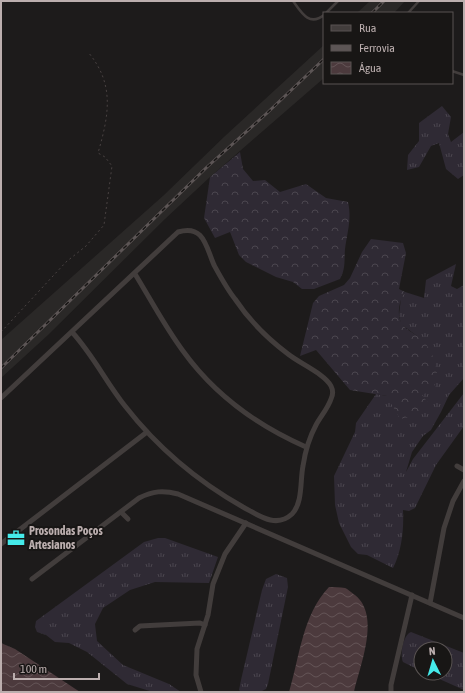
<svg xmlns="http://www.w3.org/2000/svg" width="465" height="693" font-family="'Asap Condensed',sans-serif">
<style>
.built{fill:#2a2827}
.grass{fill:url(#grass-tufts)}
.forest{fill:url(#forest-crowns)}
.water{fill:url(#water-waves)}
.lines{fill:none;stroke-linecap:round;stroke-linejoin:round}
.path{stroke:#494242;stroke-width:1;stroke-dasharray:2 3;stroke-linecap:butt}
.service{stroke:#423d3c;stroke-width:2.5}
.minor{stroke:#423d3c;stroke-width:5}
.rail-casing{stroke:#5c5555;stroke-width:3}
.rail{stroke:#181615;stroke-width:1.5;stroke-dasharray:4.5;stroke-linecap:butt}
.labels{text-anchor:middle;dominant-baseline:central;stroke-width:4;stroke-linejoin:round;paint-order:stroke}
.poi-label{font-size:12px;font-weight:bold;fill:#bbaeae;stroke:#181615;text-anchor:start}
</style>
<defs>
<pattern id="grass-tufts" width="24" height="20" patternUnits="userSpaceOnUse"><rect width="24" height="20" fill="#2f2a34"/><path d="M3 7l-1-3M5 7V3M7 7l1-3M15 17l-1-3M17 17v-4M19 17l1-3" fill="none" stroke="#4b464f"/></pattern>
<pattern id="forest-crowns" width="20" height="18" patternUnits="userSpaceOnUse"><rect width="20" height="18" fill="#2f2a34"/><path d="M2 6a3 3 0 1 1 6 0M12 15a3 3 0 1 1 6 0" fill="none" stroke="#4b464f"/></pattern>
<pattern id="water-waves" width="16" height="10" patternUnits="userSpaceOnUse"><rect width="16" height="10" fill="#4c3a3d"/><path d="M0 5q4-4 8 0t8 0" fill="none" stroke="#645456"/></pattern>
</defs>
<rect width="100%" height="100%" fill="#1d1b1b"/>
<!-- built -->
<g class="built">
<path d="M370,1h35l-11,12h-37z"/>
<path d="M324,45v33l-114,99 -45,42 -117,116 -47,43v-38l163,-145 61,-59z"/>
</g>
<!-- grass -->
<g class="grass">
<path d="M442,106l9,11 -3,17 3,8 13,-10v43l-6,4 -12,-10 -7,-26 -8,3 -12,21 -12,3 1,-15 11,-14v-18z"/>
<path d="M456,264l-5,22 6,3 7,-4v93l-15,17 -8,17 -10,18 -8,6 -11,16 -6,20 7,-13 51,-66v33l-28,39 -21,43 -6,3 -6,-1c1,18 -1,41 -10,58l-26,-13 -9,-1 -7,-7 -12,-24 -4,-18 -1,-29 21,-44 1,-9 20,-29 11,2 35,-1 10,-15 -15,-44 -16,-12 -2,-9 2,-17 4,-6 19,6 2,-18z"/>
<path d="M158,538h7l53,19 -9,26 -54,-1 -25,8 -27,18 -8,16 2,17 26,24 46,19 12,8h-28l-26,-8 -40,-32 -18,-9 -14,-1 -9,-7 -9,-3 -2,-5 1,-6 108,-79z"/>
<path d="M276,574l11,4 1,9 -20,97 -2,5 -6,3h-19l-2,-2 2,-10 21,-90 4,-11z"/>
<path d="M411,632l53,21v37l-38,-17h19v-24h-24v22l-18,-9c-3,-8 0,-27 8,-30z"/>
</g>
<!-- forest -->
<g class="forest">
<path d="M240,152l3,17 10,12 12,-1 15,12 26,-8 20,14 22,4c4,17 -1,31 -3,47 -1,11 1,19 -5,30l-26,10h-12l-9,-7 -17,-5 -30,-15 -7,-7 -9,-23 -15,6 -11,-20 6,-41z"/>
<path d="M371,239l32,4 3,10 -7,36 6,3c-4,6 -5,10 -6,17 -2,21 15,21 26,34 8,10 10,19 12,31l-5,6 4,8 -14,7 7,9 -6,10 -23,5 -13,-23 -37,-6 -34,-40 -16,6 13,-53 6,-7 25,-11 6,-7 12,-26z"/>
</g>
<!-- water -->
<g class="water">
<path d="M329,587c5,0 11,0 16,1 3,1 7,5 10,7 26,21 5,70 -1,97h-65c11,-36 13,-76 40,-105z"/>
<path d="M1,643l14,6 65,43h-79z"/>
</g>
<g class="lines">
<!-- path -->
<path class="path" d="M1,332l65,-70 20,-16 18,-21 8,-59 -7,-9 -7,-4c11,-38 17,-69 -10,-101"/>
<!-- service -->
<g class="service">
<path d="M293,1c8,11 16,26 31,14"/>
<path d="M326,13l12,-12"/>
<path d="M408,13l11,-12"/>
<path d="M452,71l12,4"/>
</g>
<!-- minor -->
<g class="minor">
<path d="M135,274c16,26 30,53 48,77 31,43 75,75 123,96"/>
<path d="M1,398l177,-166c26,-8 28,15 36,33 6,11 13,24 21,34 14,21 33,40 53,55 11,9 37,20 43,32 2,4 2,9 0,13 -3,9 -10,17 -15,26 -7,13 -11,27 -13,41 -3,14 0,37 -11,48 -16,15 -34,1 -49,-7 -46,-26 -86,-60 -118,-101 -19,-24 -32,-51 -53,-74"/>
<path d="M457,466l7,4"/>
<path d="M121,512l7,7"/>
<path d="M1,544l146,-112"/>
<path d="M32,579l107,-81c14,-7 24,-8 39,-4l286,124"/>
<path d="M430,603l14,-75 9,-27 11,-20"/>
<path d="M135,630l5,-4 60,-3 5,2"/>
<path d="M201,692l-5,-17 1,-26 11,-34 5,-31 12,-30 21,-31"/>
<path d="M391,692v-7l21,-90"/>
</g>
<!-- rail casing -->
<g class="rail-casing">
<g id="rail">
<path d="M372,13l12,-12"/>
<path d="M1,368l206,-201 59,-53 58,-55"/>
</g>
</g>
<!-- rail -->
<use href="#rail" class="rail"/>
</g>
<!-- icons -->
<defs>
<g id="office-bare" transform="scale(1.38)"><path d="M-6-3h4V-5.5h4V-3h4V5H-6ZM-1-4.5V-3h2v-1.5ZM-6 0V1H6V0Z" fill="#45eaea" stroke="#181615" stroke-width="2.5" paint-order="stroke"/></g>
</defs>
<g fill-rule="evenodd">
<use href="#office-bare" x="16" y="538"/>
</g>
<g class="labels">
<!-- poi labels -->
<g class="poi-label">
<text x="29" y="531">Prosondas Poços<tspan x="29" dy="14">Artesianos</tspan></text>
</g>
</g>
<!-- border -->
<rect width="465" height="693" fill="none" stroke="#bbaeae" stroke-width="4"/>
<!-- legend -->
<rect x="323" y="12" width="130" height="72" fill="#181615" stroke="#595352"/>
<rect x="331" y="25" width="20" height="6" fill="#423d3c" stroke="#595352"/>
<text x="359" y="32" font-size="12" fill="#bbaeae">Rua</text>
<rect x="331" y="45" width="20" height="6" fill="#5c5555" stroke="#595352"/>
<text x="359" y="52" font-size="12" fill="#bbaeae">Ferrovia</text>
<rect x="331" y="62" width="20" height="12" fill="url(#water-waves)" stroke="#595352"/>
<text x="359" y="72" font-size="12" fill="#bbaeae">Água</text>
<!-- north arrow -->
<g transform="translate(433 661) rotate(355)"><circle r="19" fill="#181615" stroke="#595352"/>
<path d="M0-3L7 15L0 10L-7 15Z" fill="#45eaea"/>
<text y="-6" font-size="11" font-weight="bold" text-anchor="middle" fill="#bbaeae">N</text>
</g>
<!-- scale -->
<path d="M14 673v6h85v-6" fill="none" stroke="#bbaeae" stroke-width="2"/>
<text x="20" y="673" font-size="12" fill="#bbaeae" stroke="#181615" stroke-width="3" paint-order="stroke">100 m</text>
</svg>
